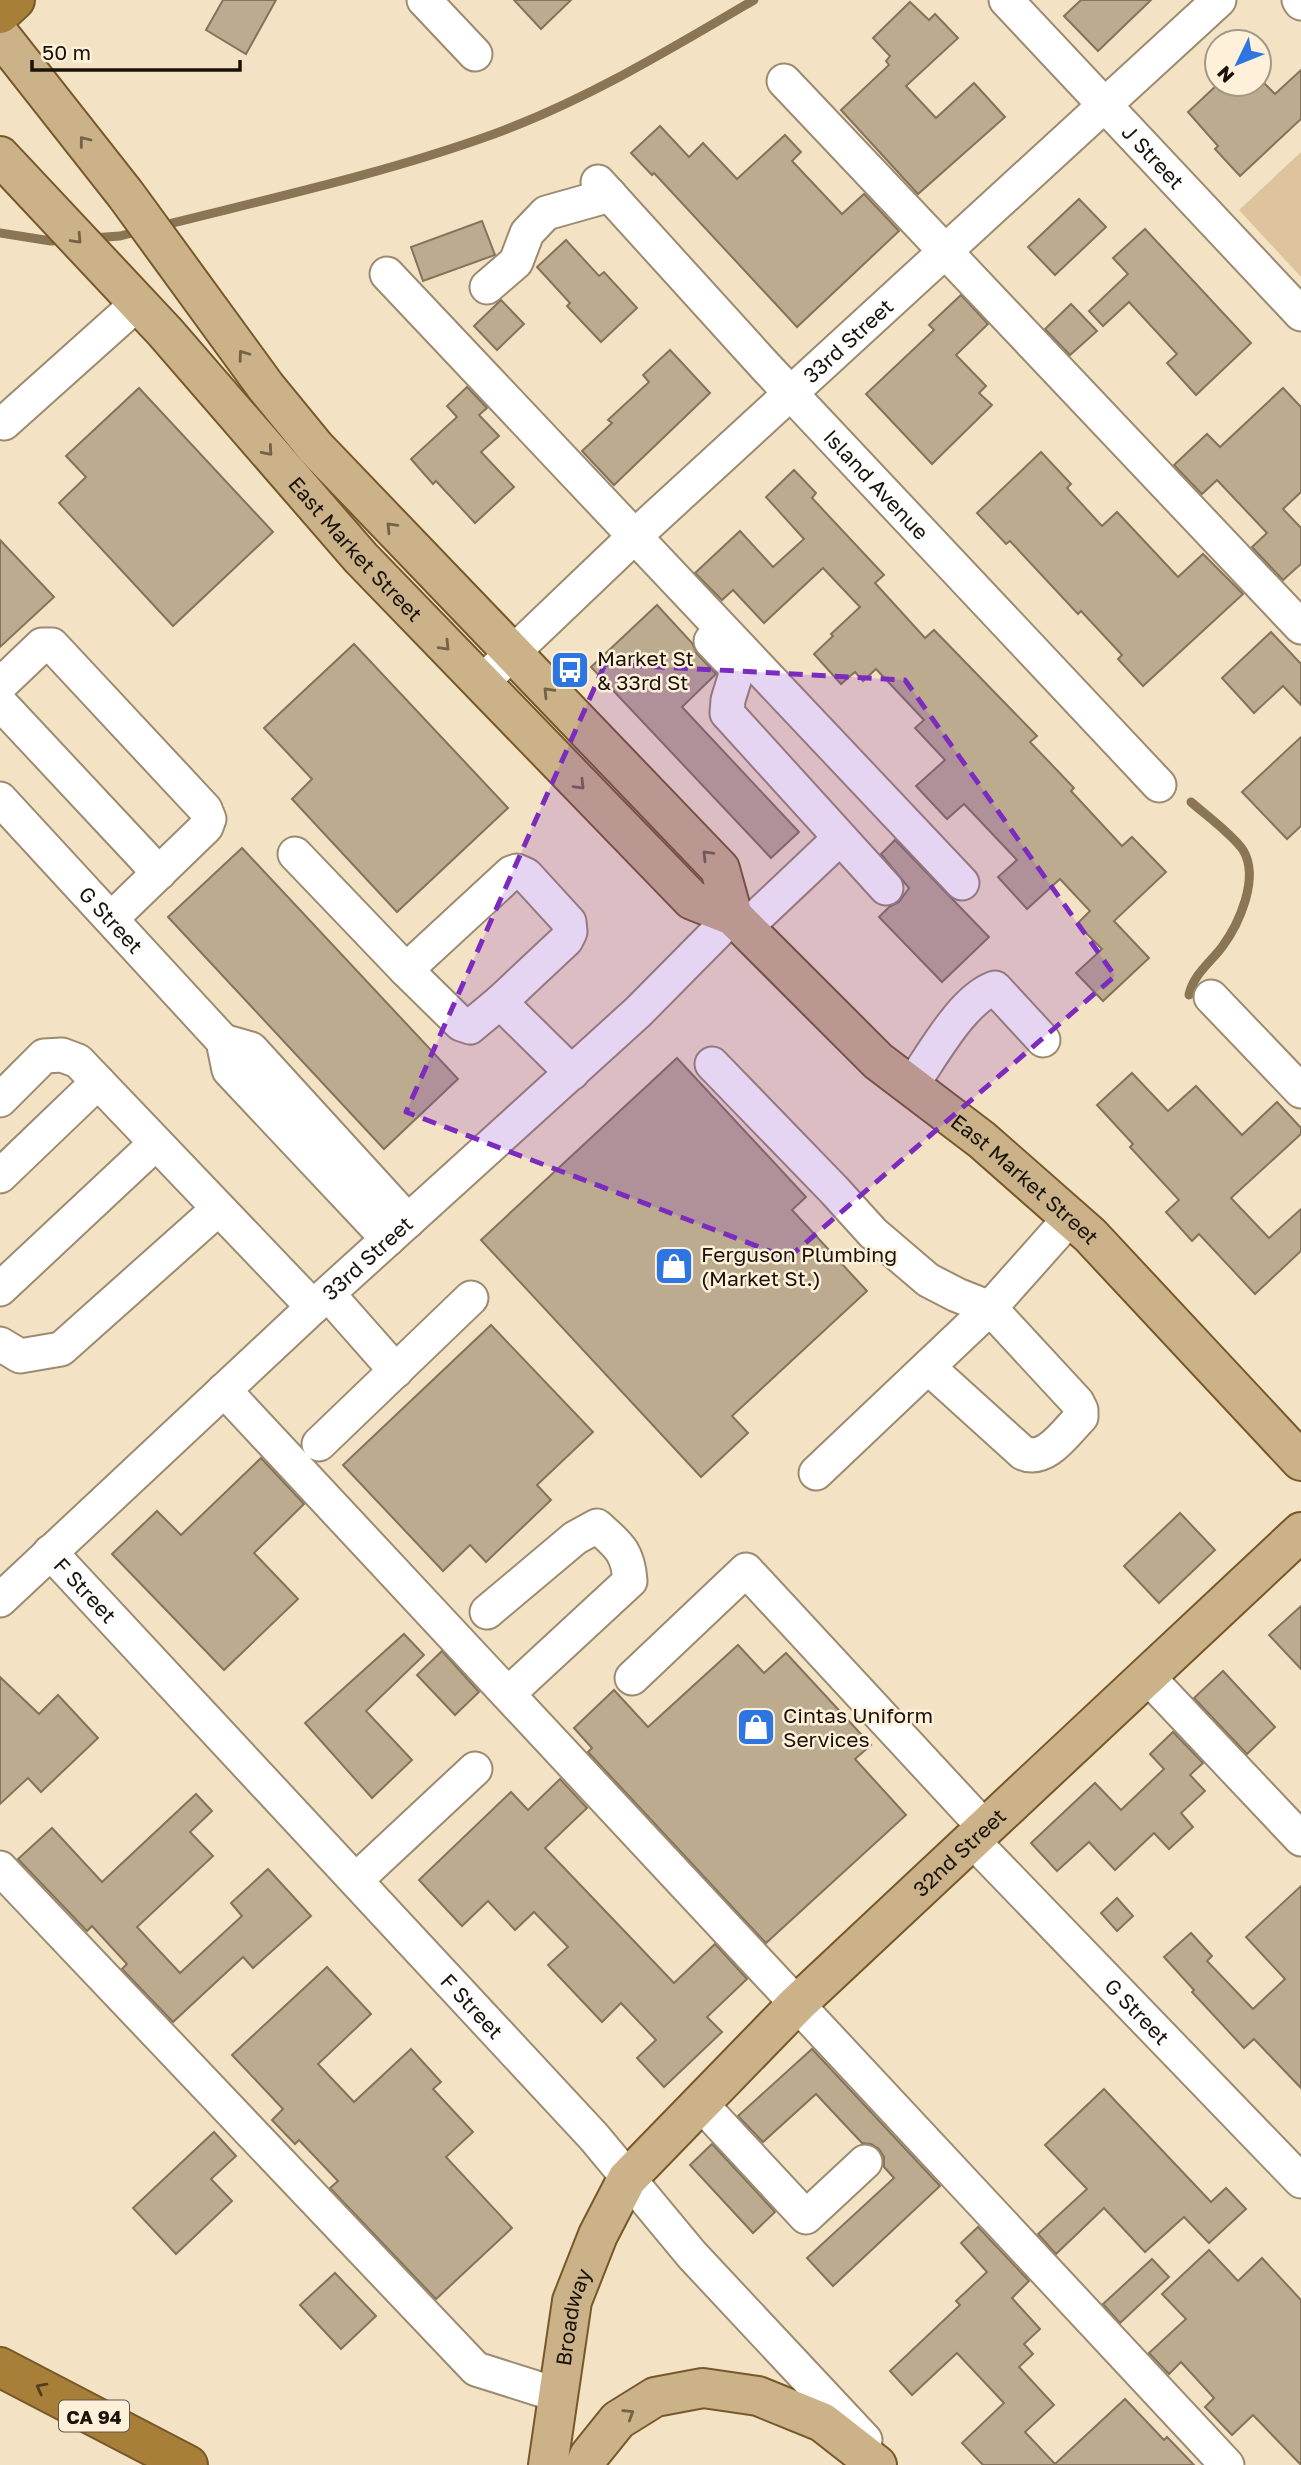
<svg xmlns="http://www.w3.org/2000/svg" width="1301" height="2465" font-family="'Golos Text',sans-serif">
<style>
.green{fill:#ddc49c}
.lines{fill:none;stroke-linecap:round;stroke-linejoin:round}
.stream{stroke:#8a7655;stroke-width:9}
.building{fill:#bdab90;stroke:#84735a;stroke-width:2}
.minor-casing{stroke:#9c8b70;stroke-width:37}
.major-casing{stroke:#765928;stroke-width:42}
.highway-casing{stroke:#765928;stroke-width:42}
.minor{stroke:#fff;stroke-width:33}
.major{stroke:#cbb288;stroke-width:38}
.highway{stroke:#a87f38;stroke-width:38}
.oneway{stroke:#726248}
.oneway2{stroke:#523e1c}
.marked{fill:#7b2cbf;fill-opacity:0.2;stroke:#7b2cbf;stroke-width:5;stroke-dasharray:14 9;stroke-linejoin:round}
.labels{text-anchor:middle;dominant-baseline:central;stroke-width:5;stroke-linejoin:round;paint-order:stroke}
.shield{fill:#fef0d9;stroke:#5e5547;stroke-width:2}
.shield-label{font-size:19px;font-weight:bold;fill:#191309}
.street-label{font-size:21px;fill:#191309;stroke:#fef0d9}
.poi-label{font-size:21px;fill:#191309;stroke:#fef0d9;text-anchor:start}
</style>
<rect width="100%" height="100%" fill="#f4e2c5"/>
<!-- green -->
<path class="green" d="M1301,152v125l-62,-67z"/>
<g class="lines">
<!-- stream -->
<g class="stream">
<path d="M161,226c111,-28 225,-53 333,-92 92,-34 177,-85 260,-134"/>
<path d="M0,233l51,8 13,-1"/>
<path d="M92,238l28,-2 20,-5"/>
<path d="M1189,995c4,-20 21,-32 33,-48 17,-23 38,-69 21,-97 -11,-16 -36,-34 -52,-48"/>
</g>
</g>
<!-- building -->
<g class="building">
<path d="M223,0h53l-30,54 -40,-24z"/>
<path d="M514,0h57l-30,29z"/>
<path d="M1081,0h70l-53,51 -34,-35z"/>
<path d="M910,2l19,18 6,-6 23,24 -52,48 30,32 38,-35 31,34 -87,77 -77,-84 48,-45 -3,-4 4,-5 -17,-18z"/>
<path d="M1301,70v49l-61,57 -25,-27 3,-3 -30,-34 30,-28h47l10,10z"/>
<path d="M660,126l29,31 14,-14 34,36 48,-44 16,17 -9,9 50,53 22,-20 35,37 -102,96 -143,-154 -2,2 -21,-22z"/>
<path d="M1079,199l27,28 -51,48 -27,-28z"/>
<path d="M482,221l13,34 -72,26 -12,-34z"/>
<path d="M1145,229l106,114 -55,52 -29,-32 10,-9 -48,-52 -26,24 -14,-15 39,-37 -15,-16z"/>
<path d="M566,240l33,36 5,-4 33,36 -36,34 -34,-36 3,-3 -33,-36z"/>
<path d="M961,295l27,29 -32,31 30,31 -7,7 13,12 -60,59 -66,-70 68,-64 -5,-5z"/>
<path d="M501,300l23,24 -27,26 -23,-24z"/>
<path d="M1071,304l26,27 -27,24 -25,-26z"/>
<path d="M670,350l40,43 -96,92 -32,-34 30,-28 -4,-3 41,-38 -6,-7z"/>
<path d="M467,387l20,21 -8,7 20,21 -18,16 33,35 -39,36 -39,-42 -3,3 -22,-25 46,-42 -10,-11z"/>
<path d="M139,388l134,144 -100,94 -114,-123 27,-26 -20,-21z"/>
<path d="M1283,388l18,19v85l-18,17 18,19v36l-18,16 -31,-33 15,-14 -50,-53 -15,14 -28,-29 33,-31 13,13z"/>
<path d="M1041,452l30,32 -4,4 35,38 15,-14 61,65 25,-23 40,40 -100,92 -25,-27 4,-4 -41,-44 -3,3 -68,-73 -4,3 -29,-31z"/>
<path d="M794,470l22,23 -4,5 72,77 -9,8 50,55 9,-8 103,106 -7,6 44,46 -3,3 51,55 10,-9 34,35 -52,49 35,37 -46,43 -27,-28 26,-24 -25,-25 13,-13 -30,-32 -33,30 -29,-32 19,-17 -53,-56 -17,15 -31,-33 29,-26 -30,-32 9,-8 -48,-51 -13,12 -8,-9 -14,12 -27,-30 19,-18 -2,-2 29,-27 -37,-39 -59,55 -31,-33 -11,10 -27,-27 45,-42 33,36 31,-28 -38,-42z"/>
<path d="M0,540l54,57 -54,50z"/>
<path d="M657,605l35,38 5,11 19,20 -34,33 117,125 -28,26 -180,-191z"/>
<path d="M1271,632l30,32v41l-18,-19 -29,27 -32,-35z"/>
<path d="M354,644l154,164 -111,104 -105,-113 20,-20 -48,-51z"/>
<path d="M1301,737v89l-14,13 -45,-47z"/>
<path d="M895,840l94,97 -47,45 -63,-65 10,-10 10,-5 10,-14 -28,-34z"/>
<path d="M242,848l216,231 -74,70 -216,-232z"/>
<path d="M677,1058l129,139 -14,13 75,81 -135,125 16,17 -47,44 -220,-237z"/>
<path d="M1132,1073l36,38 28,-25 46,49 35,-33 24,26v6l-70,64 38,40 32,-29v42l-46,43 -56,-60 -7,7 -26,-29 13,-12 -49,-53 3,-3 -36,-39z"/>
<path d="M491,1325l102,107 -56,53 14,15 -65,62 -16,-17 -27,26 -100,-106z"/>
<path d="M261,1458l43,46 -50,49 44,46 -74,71 -112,-116 45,-43 24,24z"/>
<path d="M1180,1513l35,37 -56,53 -35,-37z"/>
<path d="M1301,1606v63l-32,-34z"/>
<path d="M404,1634l20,21 -58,56 46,49 -40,38 -67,-75z"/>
<path d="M738,1645l26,28 22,-20 85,92 -16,14 51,56 -140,128 -178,-191 4,-4 -18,-20 40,-38 34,37z"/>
<path d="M442,1651l37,41 -24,23 -38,-40z"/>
<path d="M1223,1671l52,56 -28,27 -53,-56z"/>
<path d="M0,1677l39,37 19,-19 40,43 -57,54 -13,-14 -28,26z"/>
<path d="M1173,1732l30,31 -13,12 15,16 -24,22 12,14 -24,22 -15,-16 -39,37 -26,-28 -32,29 -26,-28 64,-60 26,27 43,-41 -14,-15z"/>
<path d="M560,1779l27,29 -42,40 129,135 41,-39 32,35 -40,38 15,15 -58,55 -27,-29 19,-18 -35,-37 -19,19 -54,-57 20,-18 -34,-35 -19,18 -27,-29 -26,25 -43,-46 92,-88 17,18z"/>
<path d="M196,1794l16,17 -22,21 23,24 -76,71 43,46 62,-57 -11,-13 37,-34 43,47 -58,52 -10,-11 -70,65 -51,-53 5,-5 -35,-38 -5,5 -69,-72 34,-31 50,54z"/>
<path d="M1301,1886v202l-47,-49 -10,9 -52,-56 2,-2 -30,-33 27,-24 21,23 -5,5 46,48 32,-30 -39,-42z"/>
<path d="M1117,1898l16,18 -16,15 -16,-18z"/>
<path d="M327,1967l44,47 -53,50 36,38 57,-53 30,33 -8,7 40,43 -27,25 66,71 -76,71 -106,-111 8,-7 -39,-41 -4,4 -23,-24 11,-11 -51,-54z"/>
<path d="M812,2049l128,137 -107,100 -26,-28 87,-80 -10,-11v-10l-5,-8 -8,-5 -9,-1 -46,-49 -53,48 -25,-26z"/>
<path d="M1104,2089l107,113 15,-14 20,21 -37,34 -25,-26 -39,35 -41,-44 -48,46 -18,-20 49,-45 -42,-44z"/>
<path d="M214,2132l22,24 -25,23 21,22 -56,53 -43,-46z"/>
<path d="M712,2144l63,68 -22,21 -63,-68z"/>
<path d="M978,2227l51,54 -17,17 28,31 -16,15 9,10 -14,13 35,38 -29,27 30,32 70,-65 39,41 3,-3 27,28h-211l-21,-22 42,-40 -47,-50 -45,42 -22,-24 70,-66 -4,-4 31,-29 -26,-29z"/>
<path d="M1209,2250l29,31 24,-23 39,42v165l-48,-50 -21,20 -27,-28 9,-9 -33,-36 -12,12 -20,-21 37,-34 -24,-25z"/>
<path d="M1152,2259l17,18 -49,46 -17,-19z"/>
<path d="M335,2273l41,43 -35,33 -41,-44z"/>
</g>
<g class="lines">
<!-- minor casing -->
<g class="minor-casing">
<g id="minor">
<path d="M424,0l51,54"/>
<path id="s1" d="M1006,0l295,314"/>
<path d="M1299,0l2,3"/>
<path d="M784,81l517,546"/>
<path id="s2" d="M598,182l167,184 394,419"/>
<path d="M387,274l575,609"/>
<path d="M487,287l29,-25 11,-29 19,-20 64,-18"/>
<path d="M4,423l134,-120"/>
<path d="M711,641l22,23 3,10 -8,26 -1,13 159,175"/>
<path id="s3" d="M481,683l154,-147 584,-536"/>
<path d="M0,685l42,-40h10l153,164 4,10 -3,8 -95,92"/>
<path d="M0,703l159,170"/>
<path id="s4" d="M0,799l223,242 6,29 159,169"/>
<path d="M295,854l111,116 55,54 9,3 30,-25"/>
<path d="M745,928l95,-90"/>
<path d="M406,970l105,-97 6,-2 9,4 43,47 1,10 -4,8 -66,62 72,71"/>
<path d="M1211,997l90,94"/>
<path d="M223,1041l28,8 157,172"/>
<path d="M712,1064l122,126 39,43 55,47 29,15 33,13 87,94 4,8v7c-15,15 -35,46 -58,36l-95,-86"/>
<path d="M911,1086c20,-28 51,-87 84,-98l48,52"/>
<path d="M0,1100l44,-44 18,-1 16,6 235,246"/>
<path d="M0,1176l98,-94"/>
<path d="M0,1289l156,-146"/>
<path d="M328,1294l68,77"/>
<path d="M0,1344l20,12 41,-7 157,-140"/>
<path d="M224,1390l1003,1075"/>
<path d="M319,1444l152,-146"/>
<path d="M816,1473l174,-165 80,-90"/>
<path id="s5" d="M50,1552l544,585 98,118 173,185"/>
<path id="s6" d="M0,1600l313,-293 325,-295 95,-96"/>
<path d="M487,1612l88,-74 22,-12c21,19 31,25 33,55l-122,113"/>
<path d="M1147,1676l154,163"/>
<path d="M632,1678l114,-108 239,258"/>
<path id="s7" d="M972,1840l329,341"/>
<path d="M0,1868l476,501 82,26"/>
<path d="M356,1880l119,-111"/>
<path d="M700,2103l106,114 59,-55"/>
</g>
</g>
<!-- major casing -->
<g class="major-casing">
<g id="major">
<path d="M0,35l126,160 140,192 50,61 404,421 13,47"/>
<path id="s8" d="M0,156l165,176 196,226 331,342 41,16 145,145 104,79 108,95 211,226"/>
<path id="s9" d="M548,2465l24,-164 26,-66 29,-56 170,-175 504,-472"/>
<path d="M585,2465l4,-9 29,-36 37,-23 48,-9 55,8 64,26 55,43"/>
</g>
</g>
<!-- highway casing -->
<g class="highway-casing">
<g id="highway">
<path d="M0,14l15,-14"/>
<path d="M0,2367l188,98"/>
</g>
</g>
<!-- minor -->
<use href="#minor" class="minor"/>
<!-- major -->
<use href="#major" class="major"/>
<!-- highway -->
<use href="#highway" class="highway"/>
</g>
<!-- one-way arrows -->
<defs><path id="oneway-chevron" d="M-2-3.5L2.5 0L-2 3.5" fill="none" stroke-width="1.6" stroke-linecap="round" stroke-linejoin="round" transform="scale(1.75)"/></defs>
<g class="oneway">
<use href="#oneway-chevron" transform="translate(84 141) rotate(-128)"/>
<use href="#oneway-chevron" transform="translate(77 239) rotate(47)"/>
<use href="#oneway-chevron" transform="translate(243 355) rotate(-126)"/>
<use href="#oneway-chevron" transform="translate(268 451) rotate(49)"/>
<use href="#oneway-chevron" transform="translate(391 527) rotate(-134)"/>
<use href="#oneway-chevron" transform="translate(445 646) rotate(46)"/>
<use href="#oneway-chevron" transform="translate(548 692) rotate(-134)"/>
<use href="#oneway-chevron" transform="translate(580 785) rotate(46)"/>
<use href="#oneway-chevron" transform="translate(707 855) rotate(-134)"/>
<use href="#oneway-chevron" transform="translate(629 2414) rotate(-32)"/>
</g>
<use class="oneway2" href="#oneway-chevron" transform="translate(41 2388) rotate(-152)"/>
<!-- marked area -->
<path class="marked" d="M605,664l300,16 210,296 -327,282 -382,-146z"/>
<!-- icons -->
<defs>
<g id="bus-square" transform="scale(2.0125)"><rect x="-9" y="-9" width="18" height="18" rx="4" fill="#2d76e2" stroke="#fef0d9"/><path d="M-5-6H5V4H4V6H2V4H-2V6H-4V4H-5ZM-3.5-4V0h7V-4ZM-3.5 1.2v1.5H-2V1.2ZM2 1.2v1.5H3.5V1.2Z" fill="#fff"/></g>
<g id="shop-square" transform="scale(2.0125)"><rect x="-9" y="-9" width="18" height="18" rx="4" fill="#2d76e2" stroke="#fef0d9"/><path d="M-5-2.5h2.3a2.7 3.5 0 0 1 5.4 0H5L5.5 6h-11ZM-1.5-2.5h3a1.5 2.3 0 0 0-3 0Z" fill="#fff"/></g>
</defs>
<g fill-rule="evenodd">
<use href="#bus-square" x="570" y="670"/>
<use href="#shop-square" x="674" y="1266"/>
<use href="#shop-square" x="756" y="1727"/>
</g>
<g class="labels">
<!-- shield labels -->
<rect class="shield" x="59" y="2400.5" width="70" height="31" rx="5"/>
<g class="shield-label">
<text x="94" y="2416">CA 94</text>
</g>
<!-- street labels -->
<g class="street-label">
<text stroke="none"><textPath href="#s1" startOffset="215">J Street</textPath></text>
<text stroke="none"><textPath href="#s3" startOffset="502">33rd Street</textPath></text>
<text stroke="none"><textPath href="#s2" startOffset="411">Island Avenue</textPath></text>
<text stroke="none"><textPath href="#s8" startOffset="530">East Market Street</textPath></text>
<text stroke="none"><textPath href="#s4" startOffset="164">G Street</textPath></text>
<text stroke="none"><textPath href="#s8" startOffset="1454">East Market Street</textPath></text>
<text stroke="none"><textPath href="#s6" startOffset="502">33rd Street</textPath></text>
<text stroke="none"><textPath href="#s5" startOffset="52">F Street</textPath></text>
<text stroke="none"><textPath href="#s9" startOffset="766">32nd Street</textPath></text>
<text stroke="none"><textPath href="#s5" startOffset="620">F Street</textPath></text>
<text stroke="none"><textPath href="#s7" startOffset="238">G Street</textPath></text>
<text stroke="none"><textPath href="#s9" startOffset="150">Broadway</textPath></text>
</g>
<!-- poi labels -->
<g class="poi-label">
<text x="597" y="658">Market St<tspan x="597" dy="24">&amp; 33rd St</tspan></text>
<text x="701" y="1254">Ferguson Plumbing<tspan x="701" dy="24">(Market St.)</tspan></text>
<text x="783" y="1715">Cintas Uniform<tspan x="783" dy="24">Services</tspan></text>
</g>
</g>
<!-- north arrow -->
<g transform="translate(1238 63) rotate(227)"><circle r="33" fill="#fef0d9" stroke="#a29886" stroke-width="2"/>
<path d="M0-5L12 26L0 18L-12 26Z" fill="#2d76e2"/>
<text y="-10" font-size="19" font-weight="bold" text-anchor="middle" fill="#191309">N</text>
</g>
<!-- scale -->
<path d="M32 60v10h208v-10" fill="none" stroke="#191309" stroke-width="3.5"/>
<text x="42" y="60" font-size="21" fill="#191309" stroke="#fef0d9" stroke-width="5" paint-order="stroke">50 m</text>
</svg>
